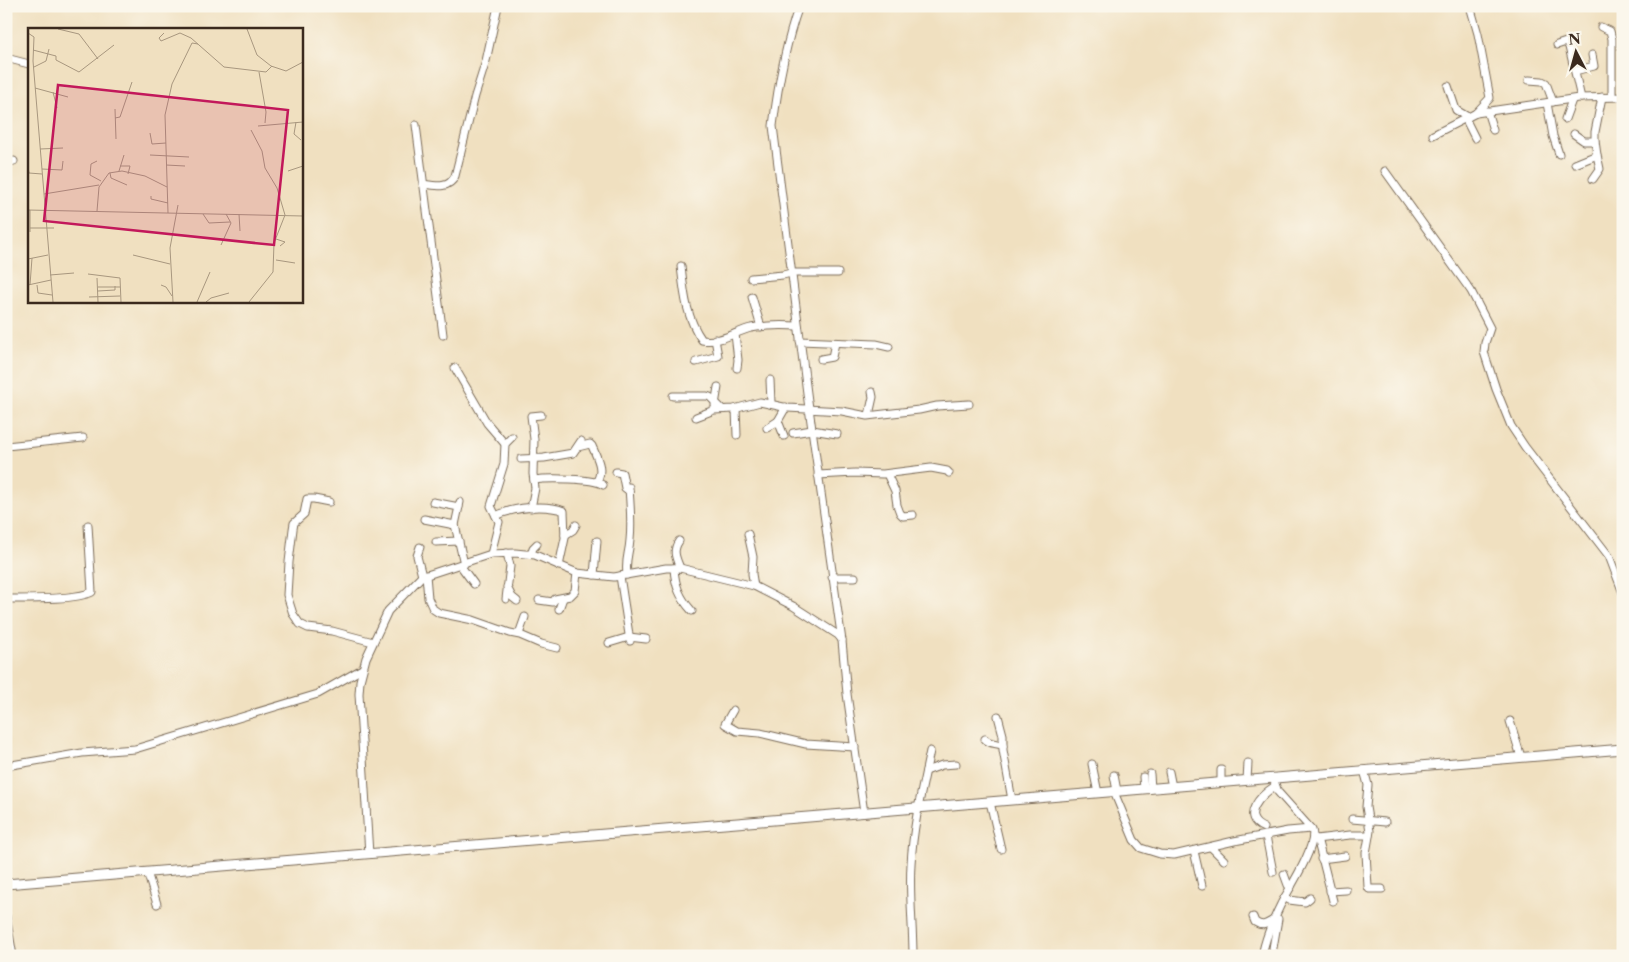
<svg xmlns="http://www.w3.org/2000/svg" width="1629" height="962" font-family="'Libre Caslon Text',serif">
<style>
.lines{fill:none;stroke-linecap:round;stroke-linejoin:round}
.minor-casing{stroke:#7a6a57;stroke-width:9}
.tertiary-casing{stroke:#7a6a57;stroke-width:11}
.minor{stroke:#fff;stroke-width:7}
.tertiary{stroke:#fff;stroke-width:9}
.inset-road{fill:none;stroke:#a8977f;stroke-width:1}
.view{fill:#c2185b;fill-opacity:0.15;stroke:#c2185b;stroke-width:2.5}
.inset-edge{fill:none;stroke:#3b2a1e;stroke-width:2.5}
</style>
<rect width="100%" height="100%" fill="#fbf7ec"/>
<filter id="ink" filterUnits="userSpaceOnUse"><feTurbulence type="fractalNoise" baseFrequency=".02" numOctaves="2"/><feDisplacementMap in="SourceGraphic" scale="10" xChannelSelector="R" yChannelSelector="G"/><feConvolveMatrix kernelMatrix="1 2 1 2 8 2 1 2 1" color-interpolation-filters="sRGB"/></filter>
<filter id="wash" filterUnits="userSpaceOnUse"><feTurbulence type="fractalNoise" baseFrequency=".0096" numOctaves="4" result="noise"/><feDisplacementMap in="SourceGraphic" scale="20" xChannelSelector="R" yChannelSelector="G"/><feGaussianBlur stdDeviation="1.12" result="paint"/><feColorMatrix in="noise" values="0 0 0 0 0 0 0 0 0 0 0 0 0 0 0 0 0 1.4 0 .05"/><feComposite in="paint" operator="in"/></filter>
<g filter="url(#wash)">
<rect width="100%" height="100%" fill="#f0e0c0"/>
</g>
<g filter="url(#ink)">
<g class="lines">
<!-- minor casing -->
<g class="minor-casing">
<g id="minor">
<path d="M799,6c-14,39 -21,79 -26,120l35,275 34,240 5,53 17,119"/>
<path d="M1470,6l8,28 12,64 -14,15"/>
<path d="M1601,27l9,4 2,8v57"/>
<path d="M1557,45l9,-3 3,5 12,51"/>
<path d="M6,58l23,6"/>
<path d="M1575,71l19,-5 -2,-11"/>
<path d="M1529,80l13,1 4,2 7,19"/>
<path d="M1448,86l8,24 12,7"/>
<path d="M1547,103l6,33 6,18"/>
<path d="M1487,111l6,19"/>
<path d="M1465,118l10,20"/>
<path d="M1565,119l7,-19"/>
<path d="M416,125l27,210"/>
<path d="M1574,134l10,7h11"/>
<path d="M1433,135l43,-22 103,-15 44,-1"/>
<path d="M6,163l8,-2"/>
<path d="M1575,164l22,-9 -2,-14v-9l7,-35"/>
<path d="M1385,171l86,120 19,37 -5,15 -1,9 12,37 15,37 14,21 84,109 14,37"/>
<path d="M1593,179l7,-10 -3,-14"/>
<path d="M423,184c13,2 26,5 32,-8l20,-80 11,-35 12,-55"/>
<path d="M681,266c3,26 5,52 21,74 18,3 33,-8 49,-12 16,-3 31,-3 47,-2"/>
<path d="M751,278l32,-3 8,-2h47"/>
<path d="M752,297l9,30"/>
<path d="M735,334l3,26 -1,8"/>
<path d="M800,341l76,3 13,3"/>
<path d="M821,359l11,-2 3,-14"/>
<path d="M696,362l22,-6 -3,-17"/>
<path d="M455,368l32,55 18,21"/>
<path d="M770,380l1,23"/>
<path d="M673,396h34l3,1 12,12"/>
<path d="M715,405l3,-18"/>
<path d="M736,409l1,26"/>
<path d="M869,415l4,-18 -1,-5"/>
<path d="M696,417l18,-7 20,-1 26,-7 28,6 54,3 25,5 52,-6 18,-4 32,-2"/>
<path d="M767,428l11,-7"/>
<path d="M793,433l19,-3 25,4"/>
<path d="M784,436l-6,-15 8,-14"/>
<path d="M6,446l77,-8"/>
<path d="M578,447l12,-3 2,2c5,12 12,23 5,35"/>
<path d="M521,459l23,-1 29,-5 8,-12"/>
<path d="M616,472l6,1 3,15 4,3"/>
<path d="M887,474l8,17 2,14 3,8 3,3 10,-1"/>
<path d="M818,475l37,-2 28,1 48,-6 16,3 2,2"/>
<path d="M534,480c13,-2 59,-2 69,5"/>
<path d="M329,502l-15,-3h-7l-3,15 -10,9 -1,6 -4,33 -2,33 6,19 7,10 8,4 24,3 41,11"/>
<path d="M433,502l26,5"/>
<path d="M460,502l-5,23 9,39"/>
<path d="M531,508l4,-20 -2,-14 1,-35 -3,-23 10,-1"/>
<path d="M496,516c18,-9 49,-12 68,-5l1,27 -6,28"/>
<path d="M424,519l31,6"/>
<path d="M748,534l5,23 -1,17 2,12"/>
<path d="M565,535l8,-5 3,-5"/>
<path d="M679,541c-7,10 -3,17 1,27"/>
<path d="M436,542l23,-1"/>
<path d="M420,547l-3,9 5,20"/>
<path d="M491,554l8,-32 -8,-16 13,-42 1,-20 7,-7"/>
<path d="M531,554l2,-6 4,-4"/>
<path d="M460,565l14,19"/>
<path d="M674,568c1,18 6,30 18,43"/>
<path d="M426,575l2,23 5,11 6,4 34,7 37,13 10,2 21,9 16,4"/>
<path d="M594,575l3,-34"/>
<path d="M627,575c-2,-17 2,-20 3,-35 2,-18 0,-35 -1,-53"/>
<path d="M620,576l10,65"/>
<path d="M832,577h23"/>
<path d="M507,587l5,10 5,4"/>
<path d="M6,599c20,0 70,1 86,-7l-4,-67"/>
<path d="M506,599l4,-33 -3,-13"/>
<path d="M539,600l14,2 2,-3 15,-3 5,-5 2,-18"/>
<path d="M559,609l4,-11"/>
<path d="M519,634l6,-17"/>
<path d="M609,643l20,-6 17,2"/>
<path d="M733,710l-8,14 12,7 23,2 46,11 49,3"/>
<path d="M998,716l5,19v15l9,50"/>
<path d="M1510,721l11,36"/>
<path d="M985,739c5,6 12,3 18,7"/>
<path d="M1092,764l6,29"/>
<path d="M6,766l76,-13 53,-4 183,-55 44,-25"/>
<path d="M1221,770v13"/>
<path d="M1364,770l4,15 -2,22 4,24 -4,22 2,34 1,2h13"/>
<path d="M926,771l16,-6 14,-1"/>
<path d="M1169,772l3,15"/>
<path d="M1150,774l1,15"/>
<path d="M1114,775l3,16"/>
<path d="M1143,777l1,12"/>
<path d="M1247,780l1,-17"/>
<path d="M1114,792l20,48 7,8 19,6 14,1 60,-14 54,-10 23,-2"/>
<path d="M990,802l11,47"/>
<path d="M1352,819l33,3"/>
<path d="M1264,828c-25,-11 -3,-33 11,-42"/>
<path d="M1266,836l7,36"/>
<path d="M1313,836l5,6 15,59"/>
<path d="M1316,839l34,-4h19"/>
<path d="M1211,847l13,13"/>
<path d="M1194,851l8,35"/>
<path d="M369,854l-10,-160 1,-13 6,-23 22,-47 33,-34 70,-23 24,-1 20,2 42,18 37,4 52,-9h14l74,18 39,20 45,29 4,5"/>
<path d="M1321,859l24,-3"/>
<path d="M147,872l10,32"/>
<path d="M1284,874l4,11 3,2"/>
<path d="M1330,891l16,-1"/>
<path d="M1285,897l4,3 16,2 5,-4"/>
<path d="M6,916l7,40"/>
<path d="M1253,917l2,5c9,6 12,1 20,-3"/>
<path d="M1273,948l5,-29"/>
<path d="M913,956c0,-31 -4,-61 -2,-92 2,-38 11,-75 19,-113"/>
<path d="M1262,956c3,-17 11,-36 19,-52 8,-15 37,-59 31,-74l-34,-38 -5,-14"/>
</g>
</g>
<!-- tertiary casing -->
<g class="tertiary-casing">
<path id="tertiary" d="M6,884l1617,-135"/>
</g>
<!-- minor -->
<use href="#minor" class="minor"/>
<!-- tertiary -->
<use href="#tertiary" class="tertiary"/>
</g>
</g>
<!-- overview -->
<g transform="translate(28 28)">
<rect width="275" height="275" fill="#f0e0c0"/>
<path class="inset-road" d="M30,1l21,5 19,25M219,1l10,26 14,11 15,5 17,-9M0,5l6,4 -1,24 20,241M136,5l-5,5 2,3 19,-8 11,5 33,29 42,5 6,-6M5,22l23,6v4l23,12 35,-27M6,39l12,-6 3,-12M231,44l7,40 -1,11M7,60l33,9M25,64l4,16M87,81l1,30M87,90l5,-1 12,-35M268,94l-2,12 7,6M230,98l45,-4M122,105l2,11 14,-1M12,121l23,-1M122,127l39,2M69,133l-6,3 -1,11 11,6M138,137l19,1M92,138h10l-2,8M0,139l1,6 13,1M14,141l20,1 1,-9M91,143l5,-16M260,143l15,-5M82,145l1,5 16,7M16,166l55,-9M123,168v3l17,4M0,182l275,6M69,183l2,-24 10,-14 13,-2 23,5 22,11M140,185l-3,-98 7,-31 20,-41 6,1M175,186l6,9 21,-1M211,186l1,17M2,200h24M2,204v-22M248,211l9,3 -5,4M193,217l10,-22 -5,-9M105,227l37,9M0,231l20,-4M248,232l19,3M60,246l32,4 1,24M22,247l24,-2M69,250l1,24M0,257l23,-5M2,257l2,-27M9,257l1,8 14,2M133,257l5,2 6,9M70,259h22M70,263l17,-1v-4M61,269l31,-1M145,274l-3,-54 8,-43M169,274l13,-30M178,274l5,-4 18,-5M221,274l24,-30 1,-29 11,-28 -8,-27 -12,-20 -3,-17 -11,-21"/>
<path class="view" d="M30,57l230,25 -14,135 -230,-24z"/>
<rect width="275" height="275" class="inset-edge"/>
</g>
<!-- margin -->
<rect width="1629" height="962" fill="none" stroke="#fbf7ec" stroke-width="25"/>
<!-- north arrow -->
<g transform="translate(1576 52) rotate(354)" stroke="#fbf7ec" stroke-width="4" paint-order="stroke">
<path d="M0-4L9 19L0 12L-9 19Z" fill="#3b2a1e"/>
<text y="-8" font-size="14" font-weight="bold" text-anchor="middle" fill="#3b2a1e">N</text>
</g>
</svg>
